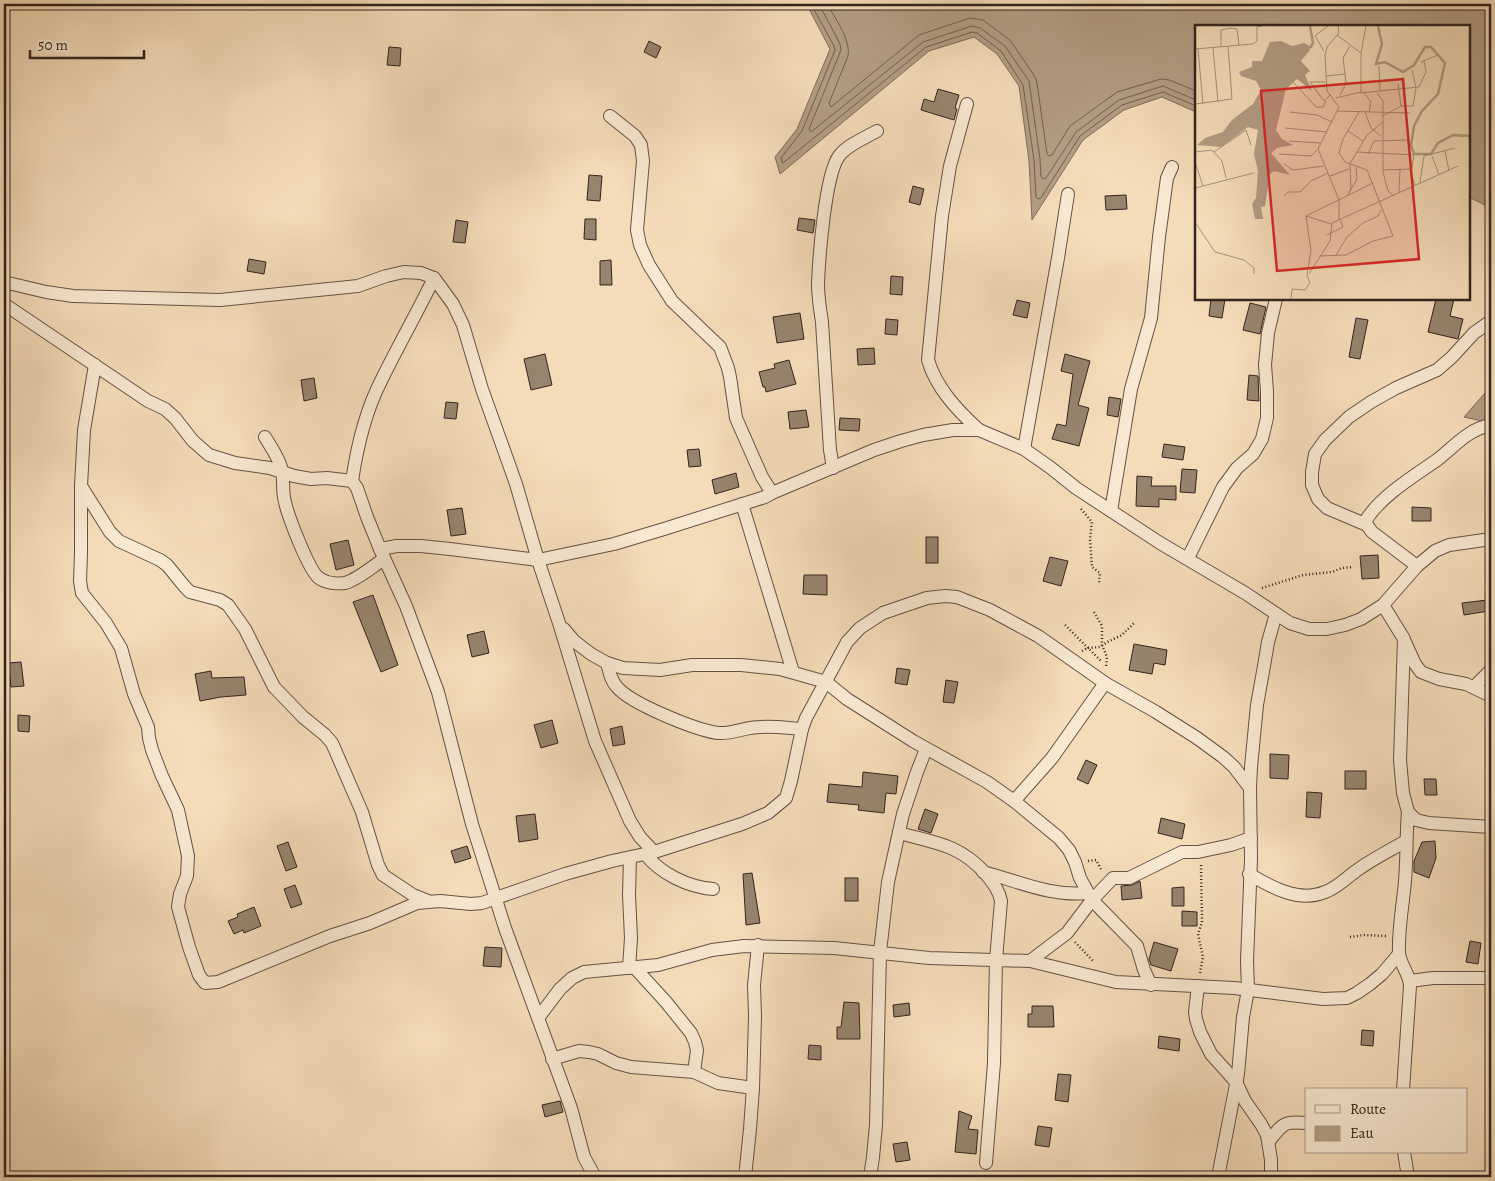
<svg xmlns="http://www.w3.org/2000/svg" width="1495" height="1181" font-family="Alegreya,serif">
<style>
.water{fill:#b39d84;stroke:#7f6d5b}
.lines{fill:none;stroke-linecap:round;stroke-linejoin:round}
.shore{stroke:#726051;stroke-width:1}
.building{fill:#97846e;stroke:#32241e}
.minor-casing{stroke:#635244;stroke-width:14}
.path{stroke:#32241e;stroke-width:2.5;stroke-dasharray:1 2.5;stroke-linecap:butt}
.minor{stroke:#f8e8d1;stroke-width:12}
.inset-river{fill:none;stroke:#b39d84;stroke-width:2.5}
.inset-road{fill:none;stroke:#a7927a;stroke-width:1}
.view{fill:#d62828;fill-opacity:0.15;stroke:#d62828;stroke-width:2.5}
.inset-edge{fill:none;stroke:#32241e;stroke-width:2.5}
</style>
<rect width="100%" height="100%" fill="#f5dcb8"/>
<filter id="stains"><feTurbulence type="fractalNoise" baseFrequency=".004" numOctaves="4"/><feColorMatrix values="0 0 0 0 .2 0 0 0 0 .09 0 0 0 0 .02 0 0 0 .5 -.17"/></filter>
<radialGradient id="worn" r=".72"><stop offset=".6" stop-color="#630" stop-opacity="0"/><stop offset="1" stop-color="#630" stop-opacity=".3"/></radialGradient>
<!-- water -->
<g class="water">
<path d="M803,4h688v204l-22,-11v-171h-273v86l-34,-15 -38,13 -41,30 -51,80 -3,-59 -10,-75 -22,-32 -23,-17 -45,14 -149,123 -5,-17 22,-28 33,-80 -21,-40z"/>
<path d="M1491,386v33l-4,3 -23,-5z"/>
</g>
<g class="lines">
<!-- shore -->
<g class="shore">
<path d="M811,4l23,42 1,4 -33,81 -21,27 1,4 1,1 143,-116 46,-15 5,1 24,18 22,34 11,75 2,37 2,2 3,-1 39,-62 42,-31 41,-13 33,14"/>
<path d="M819,4l21,40 1,6 -32,79 2,3 112,-90 49,-16 8,2 25,18 24,35 11,78 1,18 2,2 3,-1 30,-46 43,-32 44,-14 33,14"/>
<path d="M827,4c8,14 24,36 21,52l-19,47 2,4 88,-72 51,-17 13,2 27,20 25,37 2,6 10,71 2,2 3,-1 18,-29 47,-34 44,-13 8,1 27,11"/>
</g>
</g>
<!-- building -->
<g class="building">
<path d="M649,41l12,6 -5,11 -12,-6z"/>
<path d="M389,47l12,1 -1,18 -13,-1z"/>
<path d="M938,89l21,6 -4,13 2,1 -3,11 -33,-10 3,-11 10,3z"/>
<path d="M589,175l13,1 -2,25 -13,-1z"/>
<path d="M913,186l11,3 -4,16 -11,-3z"/>
<path d="M1126,195l1,14 -21,1 -1,-14z"/>
<path d="M799,218l16,2 -2,13 -16,-3z"/>
<path d="M585,219h11v21l-12,-1z"/>
<path d="M456,220l12,2 -3,21 -12,-1z"/>
<path d="M249,259l17,3 -2,12 -17,-3z"/>
<path d="M611,260l1,25h-12v-24z"/>
<path d="M891,276l12,1 -1,18 -12,-1z"/>
<path d="M1211,299h14l-3,19 -13,-2z"/>
<path d="M1436,299h18l-4,17 13,3 -5,20 -30,-7z"/>
<path d="M1017,300l13,3 -3,15 -14,-3z"/>
<path d="M1250,303l16,4 -6,27 -17,-4z"/>
<path d="M800,313l4,26 -27,4 -4,-26z"/>
<path d="M1356,318l12,2 -8,39 -11,-2z"/>
<path d="M886,319l12,1 -1,15 -12,-1z"/>
<path d="M874,348l1,16 -17,1 -1,-16z"/>
<path d="M545,354l7,31 -21,5 -7,-31z"/>
<path d="M1065,354l25,7 -12,44 11,3 -10,38 -27,-7 5,-15 9,2 7,-52 -12,-3z"/>
<path d="M789,360l7,24 -30,8 -1,-5h-2l-4,-15 16,-4 -1,-4z"/>
<path d="M1249,375l9,1 1,25 -12,-1z"/>
<path d="M314,378l3,20 -13,3 -3,-21z"/>
<path d="M1109,397l12,2 -3,18 -11,-2z"/>
<path d="M446,402l12,1 -2,16 -12,-1z"/>
<path d="M806,410l3,17 -19,2 -2,-17z"/>
<path d="M840,418l20,1 -1,12 -20,-1z"/>
<path d="M1164,444l21,3 -2,13 -21,-3z"/>
<path d="M699,449l2,17 -12,1 -2,-17z"/>
<path d="M1182,469l15,1 -2,23 -15,-1z"/>
<path d="M736,473l3,14 -24,7 -3,-14z"/>
<path d="M1137,476l15,1 -1,9h25v14l-17,-1v8l-23,-1z"/>
<path d="M1412,507l19,1v13h-19z"/>
<path d="M462,508l4,26 -15,2 -4,-26z"/>
<rect x="926" y="537" width="12" height="26"/>
<path d="M348,540l6,25 -18,5 -6,-26z"/>
<path d="M1378,555l1,23 -17,1 -2,-23z"/>
<path d="M1050,557l18,4 -7,25 -18,-5z"/>
<path d="M804,575h23v20l-24,-1z"/>
<path d="M373,595l25,70 -17,7 -28,-70z"/>
<path d="M1487,600l2,11 -25,4 -2,-12z"/>
<path d="M484,631l5,22 -17,4 -5,-22z"/>
<path d="M1134,644l33,6 -2,15 -11,-2 -2,11 -23,-4z"/>
<path d="M21,662l3,24 -13,1 -3,-24z"/>
<path d="M897,668l13,2 -3,15 -12,-2z"/>
<path d="M211,671l1,7 32,-1 2,18 -25,2 -21,4 -5,-27z"/>
<path d="M946,680l12,2 -4,21 -11,-1z"/>
<path d="M18,715l12,1 -1,16 -11,-1z"/>
<path d="M552,720l6,23 -17,5 -7,-23z"/>
<path d="M622,726l3,18 -12,2 -3,-17z"/>
<path d="M1270,754l19,1 -1,24 -18,-1z"/>
<path d="M1086,760l11,5 -9,19 -11,-5z"/>
<rect x="1345" y="771" width="21" height="18"/>
<path d="M863,772l35,4 -2,18 -10,-1 -2,20 -26,-3 1,-5 -32,-3 2,-18 33,3z"/>
<path d="M1424,779h12l1,16h-12z"/>
<path d="M1307,792l15,1 -2,25 -14,-1z"/>
<path d="M925,809l13,5 -7,19 -13,-4z"/>
<path d="M535,814l3,25 -19,3 -3,-26z"/>
<path d="M1161,818l24,6 -3,15 -24,-6z"/>
<path d="M1435,841l1,17 -7,20 -15,-6v-11l8,-19z"/>
<path d="M288,842l9,25 -11,4 -9,-25z"/>
<path d="M467,846l4,12 -16,5 -4,-12z"/>
<path d="M752,873l8,50 -14,2 -3,-51z"/>
<rect x="845" y="878" width="13" height="23"/>
<path d="M1140,881l2,17 -20,2 -1,-14 11,-1z"/>
<path d="M295,885l7,19 -11,4 -7,-19z"/>
<path d="M1184,887v19h-12v-18z"/>
<path d="M254,907l7,19 -17,7 -1,-3 -9,4 -6,-13 10,-4 -1,-3z"/>
<path d="M1182,911l15,1v14h-15z"/>
<path d="M1470,941l11,2 -3,21 -12,-2z"/>
<path d="M1154,942l24,7 -7,22 -20,-6 -2,-6z"/>
<path d="M485,947l17,1 -1,19 -18,-1z"/>
<path d="M844,1002l15,1 1,36h-23v-12h4z"/>
<path d="M909,1003l1,12 -16,2 -1,-12z"/>
<path d="M1032,1006h21l1,21h-26v-13h4z"/>
<path d="M1362,1030l12,1 -1,15 -12,-1z"/>
<path d="M1159,1036l21,3 -1,12 -21,-3z"/>
<path d="M809,1045l12,1v14l-13,-1z"/>
<path d="M1058,1074l13,1 -3,27 -13,-2z"/>
<path d="M560,1101l3,11 -18,5 -3,-12z"/>
<path d="M959,1111l13,5 -4,13 10,1 -2,24 -21,-2z"/>
<path d="M1038,1126l14,2 -3,19 -14,-2z"/>
<path d="M907,1142l3,18 -14,2 -3,-18z"/>
</g>
<g class="lines">
<!-- minor casing -->
<g class="minor-casing">
<g id="minor">
<path d="M967,104l-17,62 -8,50 -14,144c8,28 30,51 51,70"/>
<path d="M610,116l25,20 6,9 2,16 -6,69 3,15 9,20 23,36 48,46 8,21 2,9 6,41 26,59 10,16"/>
<path d="M4,282l42,10 27,4 147,4 138,-14 28,-10 18,-4 17,1 13,5 19,26 10,21 19,64 34,95 22,76 21,63 36,118 35,80 10,16 14,15"/>
<path d="M4,304l144,97 17,8 10,9 18,23 16,14 26,8 35,5 24,8 17,3 16,-1 25,3 5,7 10,29 13,32 26,57 32,86 34,132 33,104 66,180 13,49 11,20"/>
<path d="M95,365l-11,65 -3,56v67l-1,28 2,12 24,30 15,25 13,46 14,33 1,11 3,12 10,26 16,34 10,46 -1,20 -7,18 -2,13 11,40 10,28 6,8 13,-1 112,-46 40,-13 47,-20 23,-2 31,3 11,-1 83,-29 47,-13 42,-9 88,-28 26,-11 18,-15 5,-17 11,-52 4,-11 41,-76 13,-14 23,-15 44,-15 18,-2 12,1 33,13 48,26 67,47 51,29 41,26 26,19 11,10 16,21"/>
<path d="M265,437c6,10 15,22 17,34 2,10 0,21 3,31 3,14 24,69 34,76 7,5 18,6 26,5 12,-3 28,-17 39,-24"/>
<path d="M1024,449l34,-191 10,-64"/>
<path d="M833,468l-3,-18 -8,-128c-2,-13 -4,-25 -4,-38 1,-26 7,-109 21,-128 8,-11 26,-18 38,-25"/>
<path d="M352,481c5,-34 13,-69 29,-100 17,-35 36,-68 53,-103"/>
<path d="M81,486l29,46 9,9 41,19 7,5 18,22 5,5 30,8 8,5 17,24 29,58 29,30 22,18 7,8 30,69 16,53 5,10 30,20 15,6"/>
<path d="M742,504l51,168"/>
<path d="M1111,511l20,-122 20,-71 8,-81 8,-59 5,-11"/>
<path d="M1367,525l-40,-17 -9,-9 -6,-14v-13l3,-18 10,-14 24,-23 22,-15 25,-14 41,-18 15,-13 22,-24 17,-12"/>
<path d="M380,549l17,-3h24l29,3 88,11 76,-16 50,-15 101,-32 7,-4 102,-43 27,-9 22,-6 30,-5h26l45,19 27,19 25,20 84,55 85,50 45,30 19,6h18l18,-4 16,-6 22,-14 34,-39 18,-15 14,-6 42,-6"/>
<path d="M1188,558l35,-71 14,-19 16,-14 9,-15 5,-21v-27l-2,-26 3,-32 8,-34"/>
<path d="M1417,566l-45,-34 -5,-7 -1,-5c15,-24 48,-44 71,-60 17,-13 31,-31 54,-35"/>
<path d="M1383,605l21,34 -4,121 3,33 5,19 8,8 13,3 62,4"/>
<path d="M564,629l10,12 17,13 16,9 16,5 37,2 32,-5h49l39,4 46,13 21,17 66,42 74,41 27,19 45,37 10,12 6,12 5,16 12,22 45,46 7,24 7,15"/>
<path d="M1405,642l10,22 6,8 18,7 27,5 25,12"/>
<path d="M607,663c2,8 4,18 10,24 14,17 79,43 101,46 14,1 28,-6 42,-6 14,-1 28,1 42,2"/>
<path d="M1474,687l17,-17"/>
<path d="M1014,801l38,-43 53,-75"/>
<path d="M899,833c36,10 60,11 87,41 7,9 13,16 15,27l-5,59 -2,103 -8,100"/>
<path d="M645,854c16,20 43,33 68,35"/>
<path d="M983,872c35,9 68,25 104,21"/>
<path d="M1249,874c22,13 50,29 76,18 12,-4 21,-14 31,-21 16,-12 33,-20 50,-30"/>
<path d="M1030,961l37,-28 25,-33 21,-22h16l53,-26h16l33,-7 20,-7"/>
<path d="M629,968l2,-30 -2,-43 1,-37"/>
<path d="M635,968l31,34 25,31 4,9 2,8 -3,22"/>
<path d="M1410,981l23,-3h58"/>
<path d="M1198,986l-3,26 1,7 4,13 11,22 25,28 9,19 16,23 6,11 4,25v17"/>
<path d="M538,1018l22,-29 12,-11 12,-6 74,-7 54,-15 32,-4 90,2 95,10 101,3 86,21 118,6 89,11 24,-1 10,-5 13,-9 12,-10 17,-20"/>
<path d="M552,1059l27,-8 10,1 9,2 18,9 15,4 63,5 24,11 35,5"/>
<path d="M1403,1090l7,-104c0,-12 -10,-21 -11,-33 -1,-24 4,-48 6,-72 2,-23 1,-46 3,-69"/>
<path d="M1269,1141c14,-17 14,-20 37,-18"/>
<path d="M1404,1152l4,25"/>
<path d="M745,1177l5,-48 3,-41 2,-72 -1,-31 4,-40"/>
<path d="M870,1177l3,-20 3,-32 4,-173 8,-70 15,-68 14,-42 9,-23"/>
<path d="M1218,1177l20,-103 5,-57 5,-27 -1,-29 4,-102 -1,-71 1,-21 6,-62 7,-39 4,-24 8,-28"/>
</g>
</g>
<!-- path -->
<g class="path">
<path d="M1081,509l11,13 -2,17 2,28 8,6 -1,11"/>
<path d="M1262,588l41,-13 29,-3 10,-4 11,-1"/>
<path d="M1094,612l8,14v19l5,12 -1,10"/>
<path d="M1065,625l36,36"/>
<path d="M1082,651l5,-3 13,-1 9,-6 13,-6 12,-12"/>
<path d="M1088,861l8,-1 6,11"/>
<path d="M1350,937l14,-2 22,1"/>
<path d="M1075,942l19,20"/>
<path d="M1200,973l3,-16 -5,-23 4,-12 -1,-57"/>
</g>
<!-- minor -->
<use href="#minor" class="minor"/>
</g>
<!-- overview -->
<g transform="translate(1195 25)">
<rect width="275" height="275" fill="#f5dcb8"/>
<path d="M86,16l11,5 12,-3 6,3v4l-9,11 9,10 -5,4 7,16 -15,-12 -11,10 -10,41 6,9 11,6 -16,3 -6,5 19,22 -16,-4 -4,3 -5,32 -4,1 2,12h-8l-3,-15 4,-6 2,-27 -4,-17 4,-24 -10,-3 -27,20 -24,-2 8,-7 18,-6 9,-12 21,-16 8,-14 -5,-9 -15,-5 -2,-4 13,-5v-6h10l8,-19z" fill="#b39d84"/>
<path class="inset-river" d="M183,1l4,18 -6,20 9,-2 18,10 11,-7 11,-18h6l14,16 -7,31 -16,17 -8,15 -3,19 3,9h17l7,-11 15,-8 17,1M115,23l3,-5 -3,-17"/>
<path class="inset-road" d="M143,1l1,7 -12,14 -2,8 2,36 12,16 -21,42 21,51v20M142,10l24,18M26,22v-17l10,-2 6,1 2,16M18,23l5,54M0,24l58,-5 4,-3v-14l5,-1M3,24l5,55M129,26l-9,-15 13,-10M226,37l17,-7M184,41l1,25M131,51l19,-2M98,57l23,25h7l3,-6M130,57h-15l14,19 6,-6M203,59l3,22M165,68l59,-6 7,-15 -2,-11M169,68l7,9 -2,10M182,68l6,8v71l5,19 6,5M145,70l6,-12 -3,-25 7,-12M141,73l25,-6v-39l5,-27M0,79l37,-5 -4,-53M142,86l73,2M95,87l27,3 15,7M170,87l6,16 10,8M188,91l18,-10h12l3,-18 -4,-18M90,103l42,4M153,106l15,10M94,116l31,2M250,126l4,20M0,127l17,-2 10,11 4,17M19,127l32,-22 5,15M162,127l57,3 -3,18 4,12M84,129l32,2 6,-6M173,129l6,-13 33,-1M237,131l7,19M0,137l8,24M89,139l9,6 31,-4M188,145l28,-1M135,151l19,-7M225,157l4,-26 31,-8M0,163l59,-15M155,166l7,-12 -1,-12M204,168l1,-24M89,171l4,-4h12l11,-11 17,-8M152,171l4,-7 -1,-25 17,-29 16,-13M111,191l25,8M0,197l20,30 29,8 10,8v6M132,210l16,-8 -3,-8M141,230l11,-18 16,-14 15,-7 3,-6M125,231l26,-1 27,-14 20,-5 -26,-66 -22,-8 -6,-9 4,-14 16,-27M114,249l21,-33 2,-18 126,-57M96,274l1,-10 13,1 5,-7 -3,-8 4,-24 -5,-35 67,-33"/>
<path class="view" d="M208,54l16,180 -142,12 -16,-180z"/>
<rect width="275" height="275" class="inset-edge"/>
</g>
<!-- margin -->
<rect width="1495" height="1181" fill="none" stroke="#f5dcb8" stroke-width="20"/>
<rect x="5" y="5" width="1485" height="1171" fill="none" stroke="#32241e" stroke-width="2.5"/>
<rect x="10" y="10" width="1475" height="1161" fill="none" stroke="#32241e"/>
<!-- legend -->
<rect x="1305" y="1088" width="162" height="65" fill="#f8e8d1" stroke="#a99a89"/>
<rect x="1315" y="1105" width="25" height="8" fill="#f8e8d1" stroke="#a99a89"/>
<text x="1350" y="1114" font-size="15" fill="#32241e">Route</text>
<rect x="1315" y="1126" width="25" height="15" fill="#b39d84" stroke="#a99a89"/>
<text x="1350" y="1138" font-size="15" fill="#32241e">Eau</text>
<!-- scale -->
<path d="M30 50v8h114v-8" fill="none" stroke="#32241e" stroke-width="2.5"/>
<text x="38" y="50" font-size="15" fill="#32241e" stroke="#f8e8d1" stroke-width="4" paint-order="stroke">50 m</text>
<rect width="100%" height="100%" filter="url(#stains)"/>
<rect width="100%" height="100%" fill="url(#worn)"/>
</svg>
